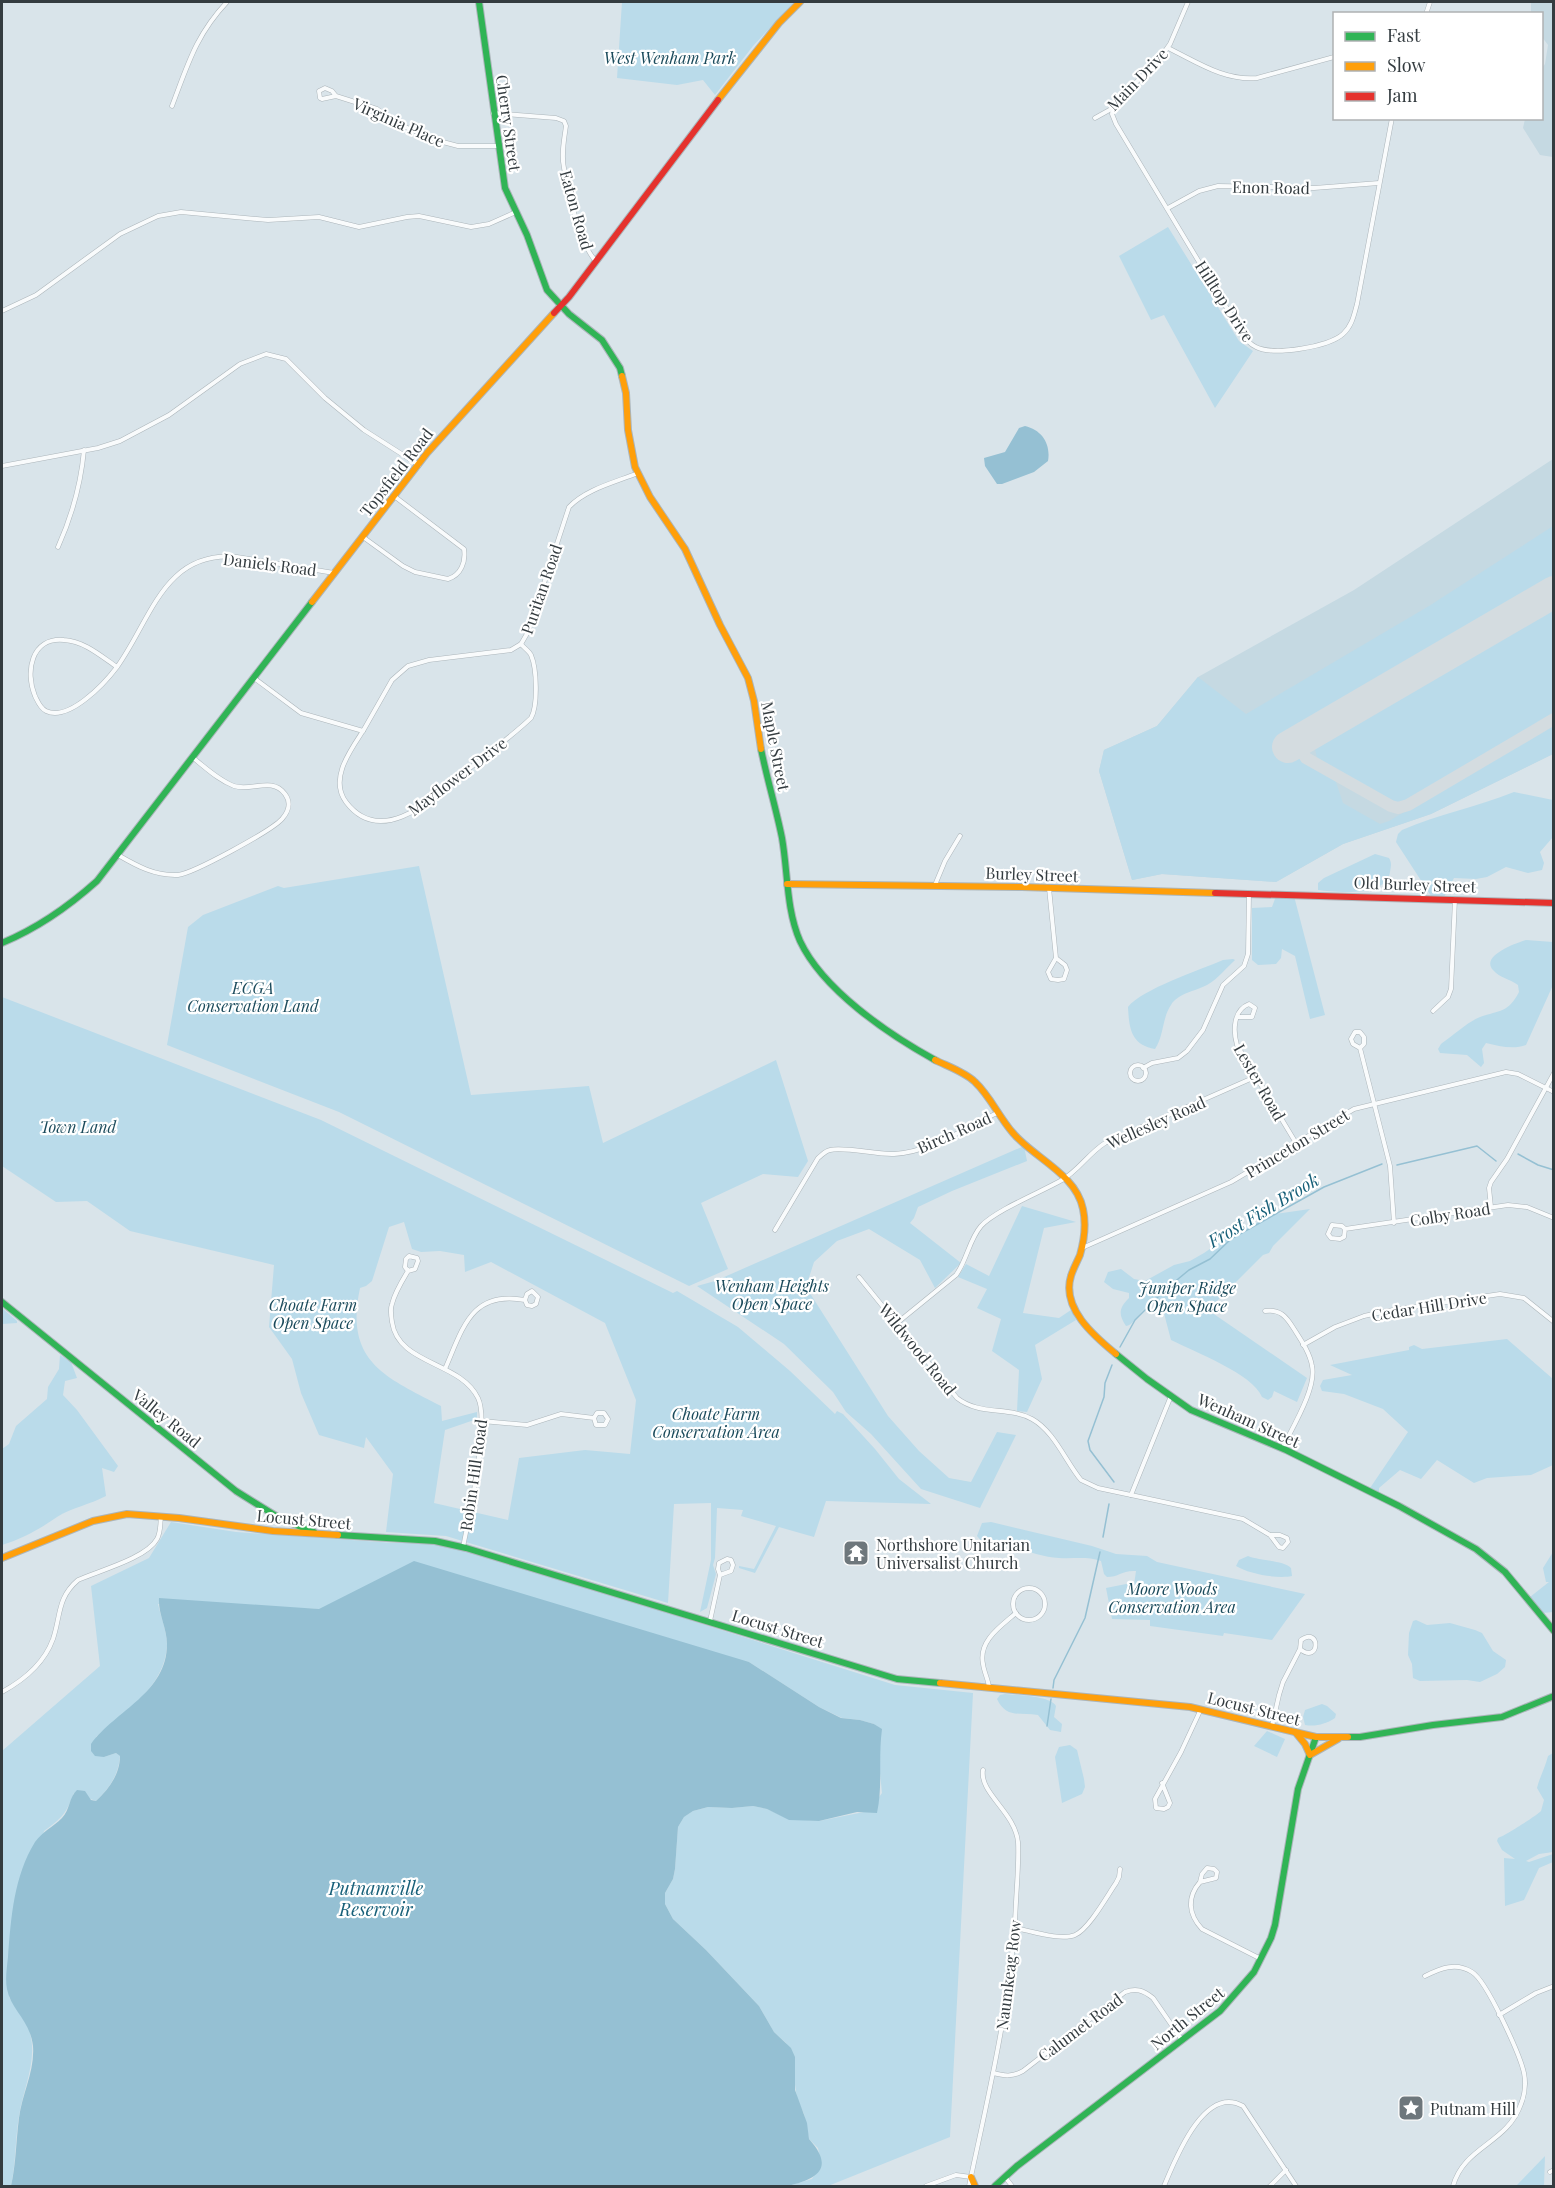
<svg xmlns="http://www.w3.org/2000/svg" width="1555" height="2188" font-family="'Playfair Display',serif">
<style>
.built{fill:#c5d9e2}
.green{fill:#badbea;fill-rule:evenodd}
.water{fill:#95c0d3}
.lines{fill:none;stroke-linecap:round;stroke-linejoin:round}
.stream{stroke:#95c0d3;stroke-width:1.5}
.taxiway{stroke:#d4dce0;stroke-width:12}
.runway{stroke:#d4dce0;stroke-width:32}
.street-casing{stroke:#acb5ba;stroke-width:5}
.fast-casing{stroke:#acb5ba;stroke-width:8}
.slow-casing{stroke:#acb5ba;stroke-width:8}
.jam-casing{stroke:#acb5ba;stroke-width:8}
.street{stroke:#f9fbfc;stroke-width:4}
.fast{stroke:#30b455;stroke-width:6}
.slow{stroke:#ff9f0a;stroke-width:6}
.jam{stroke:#e5322d;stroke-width:6}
.labels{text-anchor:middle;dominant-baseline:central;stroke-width:4.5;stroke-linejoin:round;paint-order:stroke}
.park-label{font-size:16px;font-style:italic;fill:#1a4a5b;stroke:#fff}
.street-label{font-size:16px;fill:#343c40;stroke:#fff}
.poi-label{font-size:16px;fill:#343c40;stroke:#fff;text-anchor:start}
.water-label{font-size:18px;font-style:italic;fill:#186079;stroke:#fff}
</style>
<rect width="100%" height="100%" fill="#d9e4ea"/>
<!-- built -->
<g class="built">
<path d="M1531,2h22v155l-13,-2 -17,-27 2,-9 17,-1v-50l3,-4 3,-19 -6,-8v-23l-16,-1 5,-1z"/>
<path d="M1553,459v295l-122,60 -88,30 -67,38 -114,-8 -30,6 -33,-109 5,-21 53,-24 41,-49 156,-87z"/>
</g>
<!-- green -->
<g class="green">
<path d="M622,2h172l-41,44 -38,49 -12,-15 -26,5 -60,-7z"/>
<path d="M1168,227l71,114 14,10 -38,57 -51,-93 -13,5 -32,-64z"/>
<path d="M1553,526v53l-271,160 12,17 41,23 8,24 37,21 9,-3 164,-97v30l-122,60 -88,30 -67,38 -114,-8 -30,6 -33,-109 5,-21 53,-24 41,-49 48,37 183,-108z"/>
<path d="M1553,603v112l-151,88h-7l-78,-45 -2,-9 3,-7z"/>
<path d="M1514,792l39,8v37l-13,15 4,11 -2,7 -14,3 -22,-6 -19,10 -11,2 -22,-1 -11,21h-10l-37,-57 2,-8 4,-4c36,-16 75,-23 112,-38z"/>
<path d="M1375,854l14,4c3,5 2,8 1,14 -4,26 -54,20 -72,18v-7l6,-5z"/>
<path d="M419,866l52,229 118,-9 14,57 173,-83 32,101 -10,16 -35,-3 -62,29 27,66 -39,17 -350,-174 -172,-67 21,-118 15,-12 75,-29 6,2z"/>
<path d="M1276,896h18l31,119 -15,4 -15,-63 -13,-7 -1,9 -5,6 -18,1 -6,-5v-52l20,-1z"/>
<path d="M1526,940l27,2v43l-27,60c-13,5 -27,1 -40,-2l-4,6 2,14 -3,4 -14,-12 -27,-2 -2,-4 3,-5c10,-7 28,-23 39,-27 20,-7 28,-4 39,-25l-1,-7c-8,-6 -18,-7 -25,-15 -13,-14 23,-27 33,-30z"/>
<path d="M1233,959l2,1c-9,8 -17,19 -28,25 -11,6 -29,8 -36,20 -9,13 -7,31 -16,44 -24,-4 -26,-21 -27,-42 14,-18 72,-37 95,-47z"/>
<path d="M2,997l319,123 352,173 4,-2 61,36 52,44 45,43 2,-3 6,3 32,35 24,30 32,25 -105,-3 -12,36 -35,-10 -24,46 -16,-5v-2l15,3 22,-43 -35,-10 2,-6 -26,-2 -2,50 -2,7 3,9 -9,34 -7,4 11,-52v-57l-37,1 -6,99 -222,-67 -60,-4 7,-58 -27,-37 -2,11 -45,-13 -18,-42 -9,-34 -23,-32 5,-62 -144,-34 -43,-30 -31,1 -54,-36zM404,1222l8,27 9,3 19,-1 24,4 1,17 26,-10 114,61 31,77 -6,54 -45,-4 -66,8 -11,62 -74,-17 11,-73 32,-11v-7l-35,9 -1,-15c-55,-29 -97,-44 -81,-118l6,-2 6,-5 17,-54z"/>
<path d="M1024,1146l3,15 -75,30 -34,16 -4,11 -4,5 51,40 -26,25 -15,-28 -51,-31 -32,12 -23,21 -8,25 82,129 31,35 30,27 22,4 26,-50 19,3 -36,73 -59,-19 -50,-55 -25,-22 -13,-20 -49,-48 -87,-58 18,-5z"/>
<path d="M1022,1206l54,16 -32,6 -21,85 36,5 12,-8 5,10 -41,25 7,34 -15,33 -10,-1 2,-41 -27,-19 9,-32 -24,-11 10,-19 -29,-12 8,-13 23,12z"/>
<path d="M1310,1209l-37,37 -4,7 -6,2 -55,55 99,68 -10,24 -23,-11 -2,6 -4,3 -6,-3c-9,-23 -67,-45 -91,-57l-10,-38c-20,0 -23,22 -35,24 -8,-12 -7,-18 3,-28v-5l-16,-4 -9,-7 4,-10 13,-3 13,10 11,2 29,-16 16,-4 14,-8 16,-11 6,-9 5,-3 24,-6 13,-9z"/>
<path d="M2,1308l15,13v2l-15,1z"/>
<path d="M1507,1339l46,40v86l-22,10 -44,3 -13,5 -37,-23 -16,19 -21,-9 -21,18v4l-9,-4 38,-56 -25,-23 -39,-15 -22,-3 -2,-5 3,-6 29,-5 -22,-10 79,-15v-3l5,-2 8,4z"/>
<path d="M60,1355l11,7 6,16 -12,3 -2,14 14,15 41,56 -4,6 -12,-4 4,28c-15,8 -35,12 -49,21 -17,12 -35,22 -55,28v-96l7,-5 7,-18 31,-27 1,-12 11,-18z"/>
<path d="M171,1522l65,10 158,11h33l35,5 433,137 78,8 -23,444 -122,49h-40l24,-7 9,-15 -3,-16 -9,-9 -5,-25 -7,-15 -3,-22 1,-11 -9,-23 -12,-11 -15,-26 -53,-56 -33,-31 -8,-15v-11l8,-14 2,-10 3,-42 6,-10 9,-6 15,-4 24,1 21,-2 14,3 22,10 30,2 50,-10 13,-18 -3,-30 2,-34 -7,-5 -14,-4 -18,-2 -23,-11 -70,-45 -430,-53 -161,-5c3,13 9,28 9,41 -2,42 -42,67 -71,92l8,20 12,-4 4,3c-1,18 -11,33 -24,45l-22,-8c-8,21 -12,25 -30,38l-35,166c5,8 12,15 16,23 17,33 -1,64 -6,96 -4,24 -3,47 -8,70h-9v-435l98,-85 -9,-80 58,-28z"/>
<path d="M991,1522l101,24 24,8 31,2 10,6 148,32 -33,46 -48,-7 -1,3 -73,-10v-6l-38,-1 -6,-31 20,-4 8,1 2,-14c-14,-1 -17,6 -29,6l-3,-3 -3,-13c-14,-5 -27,-2 -42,-3 -26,-2 -49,-15 -75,-14l-7,-8 5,-13z"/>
<path d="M1553,1552v60l-10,1 -13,-16 19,-15h-3l-3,-14z"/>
<path d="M1248,1556c12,5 35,4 43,12l1,8c-15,3 -43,-2 -56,-10l3,-6z"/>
<path d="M1416,1620l11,5 23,-2 25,7 7,3 11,18 13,9 -1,7 -8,7 -17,8 -13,-2 -47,1 -7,-3 -1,-14 -4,-9 1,-22 4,-12z"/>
<path d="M1005,1694c12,1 46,2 51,12l-2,11 8,7 -1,8 -11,-2 -12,-15c-17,-3 -32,4 -41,-16l3,-4z"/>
<path d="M1322,1704l5,2 9,8 -1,4c-9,6 -20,9 -30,7l-2,-8 2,-7z"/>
<path d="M1267,1731l18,8 -8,18 -23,-11z"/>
<path d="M1070,1745l7,5 7,29 1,8 -3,7 -20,9 -7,-46 4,-10z"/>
<path d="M1553,1748v104l-14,2 -13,7 3,1 24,-8v8l-14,6 -15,32 -19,6 -1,-48 11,1 -13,-9 -5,-9 1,-3c5,-1 38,-22 43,-27l3,-11 -7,-12c3,-12 8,-20 11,-32l5,-3z"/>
<path d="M1545,2156l-1,30h-28z"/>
</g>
<!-- water -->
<g class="water">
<path d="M1025,426c17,4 26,18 23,35l-14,11 -32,12h-5l-12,-18 -1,-8 21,-6 14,-24z"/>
<path d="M414,1561l335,101 70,45 22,11 19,2 14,4 8,5c-4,29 1,56 -5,84l-20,-1 -38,9 -30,-1 -22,-11 -14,-3 -21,2 -24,-1 -15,4 -9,6 -6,10 -3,42 -2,10 -8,14v11l8,15 33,31 53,56 15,26 17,16 4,9v33l12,33 2,16c26,29 9,40 -21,47h-777c5,-22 5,-45 8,-68 3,-24 16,-47 14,-72 -3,-26 -22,-36 -26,-57 -2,-10 0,-22 1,-32 3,-40 6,-81 27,-115 8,-11 18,-15 27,-24 8,-8 7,-21 15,-28l8,1 6,9 5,1c13,-12 24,-27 24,-45l-4,-3 -12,4 -9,-1 -4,-5v-7c25,-34 76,-51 76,-100 0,-16 -9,-30 -8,-46l160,11z"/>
</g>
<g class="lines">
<!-- stream -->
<g class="stream">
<path d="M1518,1154l20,11 16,5"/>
<path d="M1397,1165l80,-19 19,15"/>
<path d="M1120,1347l15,-27 31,-31 23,-19 21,-11 21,-20 93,-52 58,-23"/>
<path d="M1112,1365l-7,18 -1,14 -16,44 2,9 24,32"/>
<path d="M1103,1537l6,-33"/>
<path d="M1053,1688l1,-8 31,-62 15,-66"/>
<path d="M1047,1726l4,-27"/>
</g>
<!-- taxiway -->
<path class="taxiway" d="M1305,737l-4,13 5,8 85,48 7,2 10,-3 146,-86"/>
<!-- runway -->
<path class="runway" d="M1288,747l266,-155"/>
<!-- street casing -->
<g class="street-casing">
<g id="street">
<path d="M1426,14l4,-12"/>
<path d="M1168,48c29,14 56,33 89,30l77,-21"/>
<path d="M336,96l-14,3 -2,-1 -1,-7 6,-3 7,3 4,5 41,13 21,15 41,17 19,5h39"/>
<path d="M172,106c16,-42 24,-71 55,-104"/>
<path d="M1113,108l-1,6 4,10 124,206c4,7 9,14 16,17 17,9 73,0 87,-13 9,-8 11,-19 14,-30l35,-186"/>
<path d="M493,113l63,5 8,3 2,5c-2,14 -5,29 -2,42 3,22 17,79 32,93"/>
<path d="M1095,118l18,-10 11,-14 34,-33 12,-17 18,-42"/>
<path d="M1168,208l31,-17 19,-5 96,2 65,-5"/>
<path d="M2,311l34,-16 84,-61 38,-18 23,-4 87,8 51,-3 40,10 48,-10 12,-1 52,11 18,-3 27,-12"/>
<path d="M2,466l96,-18 22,-7 49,-26 71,-51 26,-10 20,5 39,39 39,32 55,35"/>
<path d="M363,537l40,29 12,6 33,7c13,-4 18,-17 16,-30l-70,-53"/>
<path d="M58,547c13,-29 23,-64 26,-97"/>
<path d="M117,667c-12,16 -48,55 -71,44 -6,-3 -8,-9 -11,-15 -10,-24 -4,-59 29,-56 20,1 37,16 53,27 34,-47 47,-117 120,-110l97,16"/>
<path d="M254,678l47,35 62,18 29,-51 16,-14 21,-6 82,-10 10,-6 7,-12 41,-125c17,-18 47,-25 69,-34"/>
<path d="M363,731c-13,20 -34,48 -17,71 37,49 93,-9 124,-34 20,-16 42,-32 61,-50 7,-12 6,-49 0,-63 -2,-4 -7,-7 -10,-11"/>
<path d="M118,855c19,11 37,21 60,20 16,-2 93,-44 104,-56 7,-8 9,-17 3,-25 -13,-18 -34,-2 -51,-8 -16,-6 -29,-19 -42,-29"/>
<path d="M935,885l10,-24 15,-25"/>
<path d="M1049,888l7,70 9,7 2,5 -3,9 -6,1 -7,-1 -3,-7 8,-14"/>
<path d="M1433,1011l15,-14 3,-8 4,-90"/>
<path d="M1237,1017h15l3,-9 -6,-4c-16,6 -16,27 -12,41l59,98"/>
<path d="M1360,1048l4,-4v-7l-4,-5h-5l-4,7 2,5 7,4 30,118 4,57"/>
<circle cx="1138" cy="1073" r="8"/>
<path d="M1143,1068l9,-5 26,-5 9,-7 16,-21 20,-45 21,-19 4,-12 1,-60"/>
<path d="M1491,1207l-2,-19 2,-6 16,-23 47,-86"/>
<path d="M1345,1229l-1,8 -4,2 -9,-1 -3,-4 4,-9 10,1 3,3 163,-24 19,2 27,11"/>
<path d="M775,1230l43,-72c4,-3 7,-7 12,-8 13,-4 47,5 64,4 37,-2 71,-26 103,-41"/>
<path d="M1082,1248l149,-66 123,-73 152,-37 12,2 36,18"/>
<path d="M408,1271l-3,-4 1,-8 3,-3 8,2 1,3 -3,8 -7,2c-6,10 -13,21 -16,33 -2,5 -1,12 0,18 6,43 68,39 86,76 12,24 -9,120 -15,149"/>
<path d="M859,1277l98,121c23,18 51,8 75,21 22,12 34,43 49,61l17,8 33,7 40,-99"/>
<path d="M1265,1311c15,-2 21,5 29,18 7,11 16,24 18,37 5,22 -20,62 -30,83"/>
<path d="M897,1323l59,-48c11,-15 13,-35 25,-49 15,-16 60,-34 81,-46 16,-9 27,-27 43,-37l150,-66"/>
<path d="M1303,1345l32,-18 29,-11 23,-5 113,-17 24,4 30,24"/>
<path d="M445,1369c18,-41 26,-79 80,-69l2,5 5,1 4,-2 2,-7 -6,-6 -5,3 -2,6"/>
<path d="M482,1421l45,4 34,-11 33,4 2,7h9l3,-6 -4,-6h-7l-3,5"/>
<path d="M1131,1495l112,24 27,16 9,12 4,1 5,-6 -1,-4 -7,-3h-10"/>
<circle cx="1029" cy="1604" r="16"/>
<path d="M710,1621l10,-46 11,-4 2,-6 -2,-5 -4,-1 -8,4 -1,6 2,6"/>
<path d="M989,1687c-1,-8 -5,-15 -6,-23 -5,-23 18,-38 33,-51"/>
<path d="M2,1692c22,-12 42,-28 51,-53 8,-24 4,-41 25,-59 20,-9 69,-22 79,-41 4,-7 3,-15 4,-23"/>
<path d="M1272,1726l7,-31 4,-13 17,-33 1,-9c20,-14 19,25 -1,9"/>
<path d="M1162,1783l8,20 -2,4 -4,2 -8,-1 -1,-9 26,-47 20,-43"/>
<path d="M1200,1882l2,-8 5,-6 7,1 3,3 -1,6 -16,4c-13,15 -12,32 2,47l59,30"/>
<path d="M1015,1928c16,3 46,13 60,7 14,-6 32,-39 41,-52l3,-6 1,-8"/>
<path d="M1425,1976c16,-8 31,-14 47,-4 15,9 48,83 52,101 2,10 1,21 -3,31 -14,40 -57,42 -68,82"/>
<path d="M1499,2015l37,-22 18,-7"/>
<path d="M993,2073c12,3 19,4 30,-2l102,-79c11,-4 18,-2 28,6l29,42"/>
<path d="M1550,2172l4,-2"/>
<path d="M1005,2177l7,9"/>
<path d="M926,2186l30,-11 15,2"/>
<path d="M969,2186c20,-94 43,-188 47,-284 1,-20 3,-40 2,-60 -3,-30 -39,-49 -35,-72"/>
<path d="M1164,2186c11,-26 40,-102 79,-80l53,80"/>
<path d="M1270,2186l16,-16"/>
</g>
</g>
<!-- fast casing -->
<g class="fast-casing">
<g id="fast">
<path d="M479,2l26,186 22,47 20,55 22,24 33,26 18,28 2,8"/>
<path d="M761,749c6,30 15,59 21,89 6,34 4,71 18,103 23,49 88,93 135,119"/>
<path d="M2,943c36,-15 66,-36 95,-62l215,-279"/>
<path d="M2,1302l234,189 45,28 33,13"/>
<path d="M1116,1354l31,25 44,31 95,40 113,56 77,43 29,23 49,59"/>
<path d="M338,1535l97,6 31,7 431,131 43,4"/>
<path d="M1348,1737h12l73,-12 69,-8 52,-21"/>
<path d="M995,2186l22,-20 203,-155 34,-39 17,-34 4,-13 23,-136 18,-52"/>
</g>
</g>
<!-- slow casing -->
<g class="slow-casing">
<g id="slow">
<path d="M718,100l61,-77 21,-21"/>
<path d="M622,376l4,17 2,37 7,37 15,30 35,52 35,76 28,53 6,23 7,48"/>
<path d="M312,602l115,-149 127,-140"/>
<path d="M787,884l235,3 193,6"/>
<path d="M935,1060c12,6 30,12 40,22 15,14 24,35 38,51 21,25 63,41 70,76 3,14 1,32 -3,46 -3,7 -7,14 -9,21 -10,32 23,60 45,78"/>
<path d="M2,1558l91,-37 34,-7 52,4 94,13 65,4"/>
<path d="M940,1683l250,24 126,30h32"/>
<path d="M1296,1733l9,11 5,11 28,-16"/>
<path d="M971,2177l4,9"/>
</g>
</g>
<!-- jam casing -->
<g class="jam-casing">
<g id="jam">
<path d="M554,313l15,-16 149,-197"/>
<path d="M1215,893l339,10"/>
</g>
</g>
<!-- street -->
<use href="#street" class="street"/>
<!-- fast -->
<use href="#fast" class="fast"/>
<!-- slow -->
<use href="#slow" class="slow"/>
<!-- jam -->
<use href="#jam" class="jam"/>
</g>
<!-- icons -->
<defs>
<g id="temple-square" transform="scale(1.35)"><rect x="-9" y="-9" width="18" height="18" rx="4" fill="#6e777c" stroke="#fff"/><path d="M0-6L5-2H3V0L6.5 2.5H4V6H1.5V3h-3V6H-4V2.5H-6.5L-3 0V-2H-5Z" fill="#fff"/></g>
<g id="sight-square" transform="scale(1.35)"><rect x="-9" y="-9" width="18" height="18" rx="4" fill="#6e777c" stroke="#fff"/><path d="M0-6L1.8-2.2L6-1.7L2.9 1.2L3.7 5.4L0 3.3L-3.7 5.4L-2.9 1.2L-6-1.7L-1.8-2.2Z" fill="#fff"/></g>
</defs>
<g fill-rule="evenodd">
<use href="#temple-square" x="856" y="1553"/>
<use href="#sight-square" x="1411" y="2108"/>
</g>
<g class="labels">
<!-- park labels -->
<g class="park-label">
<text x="670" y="57">West Wenham Park</text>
<text x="253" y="987">ECGA<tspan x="253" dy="18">Conservation Land</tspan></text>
<text x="78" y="1126">Town Land</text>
<text x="772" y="1285">Wenham Heights<tspan x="772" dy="18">Open Space</tspan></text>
<text x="1187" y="1287">Juniper Ridge<tspan x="1187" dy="18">Open Space</tspan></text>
<text x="313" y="1304">Choate Farm<tspan x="313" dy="18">Open Space</tspan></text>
<text x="716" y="1413">Choate Farm<tspan x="716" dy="18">Conservation Area</tspan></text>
<text x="1172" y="1588">Moore Woods<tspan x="1172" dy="18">Conservation Area</tspan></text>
</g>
<!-- street labels -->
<g class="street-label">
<text transform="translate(1137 79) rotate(-46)">Main Drive</text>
<text transform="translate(399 122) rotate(24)">Virginia Place</text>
<text transform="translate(509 123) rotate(82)">Cherry Street</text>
<text transform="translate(1271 187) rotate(1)">Enon Road</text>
<text transform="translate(577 210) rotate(74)">Eaton Road</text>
<text transform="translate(1225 301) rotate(57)">Hilltop Drive</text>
<text transform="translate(396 472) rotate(-52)">Topsfield Road</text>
<text transform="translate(270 564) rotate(7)">Daniels Road</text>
<text transform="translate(541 589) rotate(-71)">Puritan Road</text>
<text transform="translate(776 746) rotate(79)">Maple Street</text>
<text transform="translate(457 776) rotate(-37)">Mayflower Drive</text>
<text transform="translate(1032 874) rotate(2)">Burley Street</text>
<text transform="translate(1415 884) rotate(2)">Old Burley Street</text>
<text transform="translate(1260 1082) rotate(60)">Lester Road</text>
<text transform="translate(1156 1122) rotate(-24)">Wellesley Road</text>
<text transform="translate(954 1132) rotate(-24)">Birch Road</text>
<text transform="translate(1297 1143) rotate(-31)">Princeton Street</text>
<text transform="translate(1450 1214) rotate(-9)">Colby Road</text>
<text transform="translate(1429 1306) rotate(-9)">Cedar Hill Drive</text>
<text transform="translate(918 1349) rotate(51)">Wildwood Road</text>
<text transform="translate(167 1418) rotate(39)">Valley Road</text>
<text transform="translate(1249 1420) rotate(24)">Wenham Street</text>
<text transform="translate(473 1475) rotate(-82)">Robin Hill Road</text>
<text transform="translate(304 1519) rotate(5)">Locust Street</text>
<text transform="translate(778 1628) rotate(17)">Locust Street</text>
<text transform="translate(1254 1708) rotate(14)">Locust Street</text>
<text transform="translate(1008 1975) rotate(-83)">Naumkeag Row</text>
<text transform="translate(1187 2018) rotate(-39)">North Street</text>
<text transform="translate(1080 2027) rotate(-37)">Calumet Road</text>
</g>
<!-- poi labels -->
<g class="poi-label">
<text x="876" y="1544">Northshore Unitarian<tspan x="876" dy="18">Universalist Church</tspan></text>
<text x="1430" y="2108">Putnam Hill</text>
</g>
<!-- water labels -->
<g class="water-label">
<text transform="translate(1263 1210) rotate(-31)">Frost Fish Brook</text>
<text x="376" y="1888">Putnamville<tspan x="376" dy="21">Reservoir</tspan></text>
</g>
</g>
<!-- border -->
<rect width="1555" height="2188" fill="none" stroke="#343c40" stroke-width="6"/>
<!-- legend -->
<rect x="1333" y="12" width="210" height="108" fill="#ffffff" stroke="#aeb1b3" stroke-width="1.5"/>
<rect x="1345" y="32" width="30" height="9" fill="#30b455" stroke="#aeb1b3" stroke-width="1.5"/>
<text x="1387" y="42" font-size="18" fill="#343c40">Fast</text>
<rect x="1345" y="62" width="30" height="9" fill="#ff9f0a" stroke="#aeb1b3" stroke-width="1.5"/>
<text x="1387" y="72" font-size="18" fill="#343c40">Slow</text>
<rect x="1345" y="92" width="30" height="9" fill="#e5322d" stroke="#aeb1b3" stroke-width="1.5"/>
<text x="1387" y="102" font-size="18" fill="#343c40">Jam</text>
</svg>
